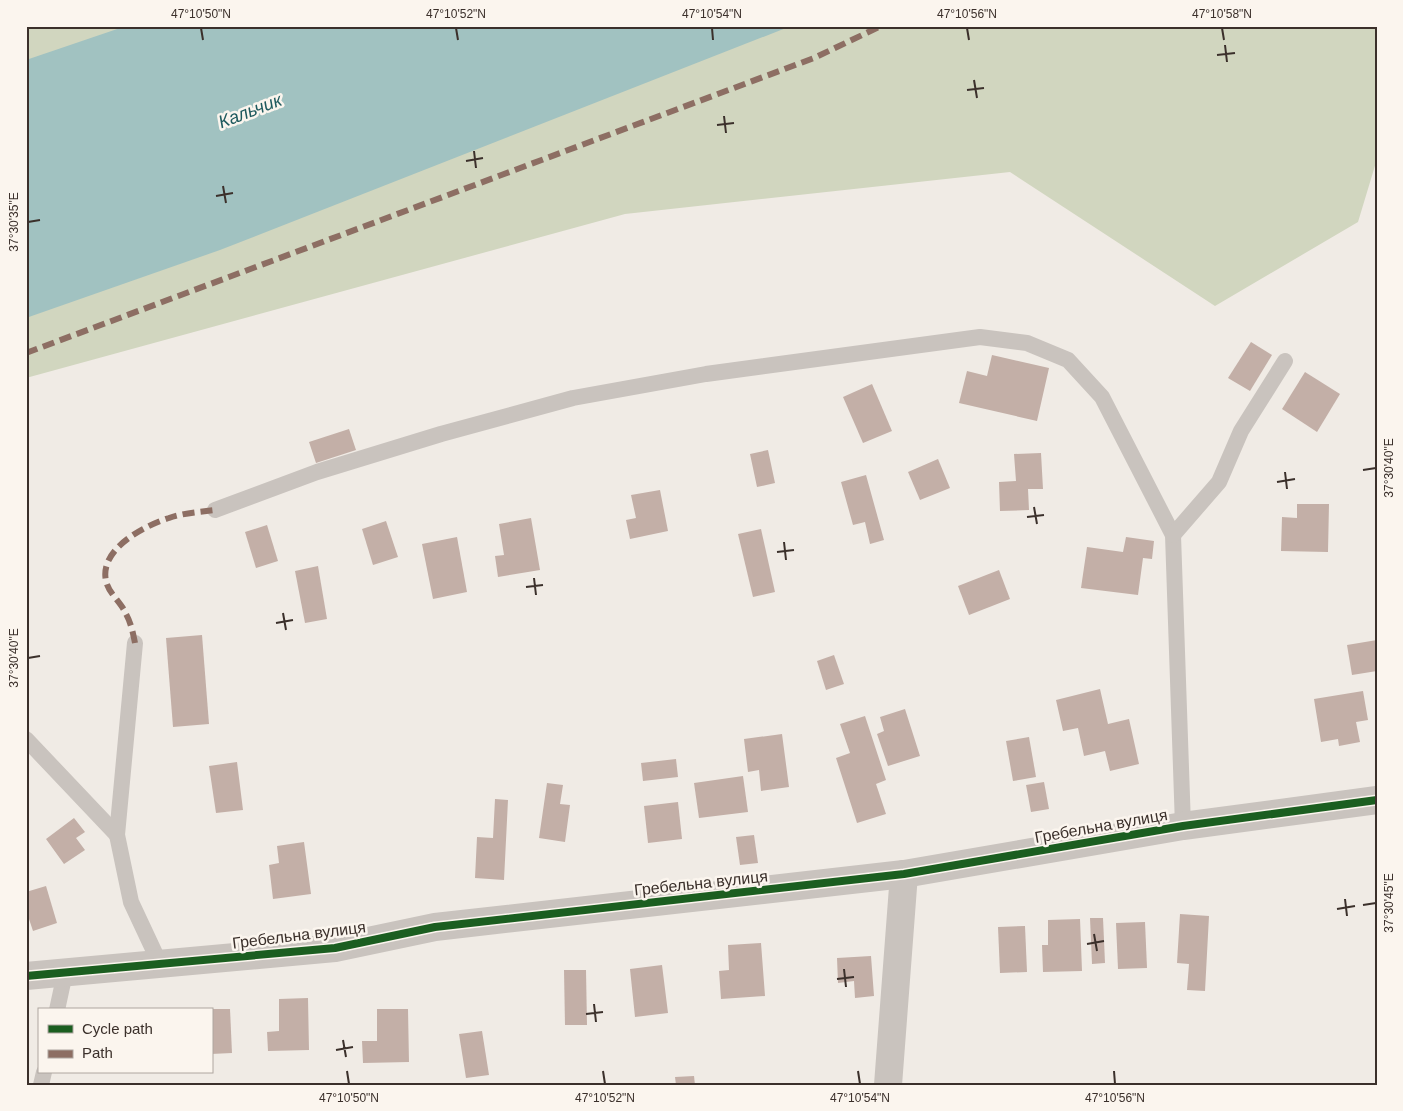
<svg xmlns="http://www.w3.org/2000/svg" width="1403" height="1111" font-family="Arial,sans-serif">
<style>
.green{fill:#d1d6bf}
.water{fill:#a1c2c1}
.building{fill:#c3afa7}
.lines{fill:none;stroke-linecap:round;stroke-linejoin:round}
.lane{stroke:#c9c3be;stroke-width:16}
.street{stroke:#c9c3be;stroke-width:28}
.quiet{stroke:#8d6e63;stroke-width:6;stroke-dasharray:12 6;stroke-linecap:butt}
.cycleway-casing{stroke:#fbf5ee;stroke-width:11}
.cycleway{stroke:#1b5e20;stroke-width:8}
.ticks{fill:none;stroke:#3b302b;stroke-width:2}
.labels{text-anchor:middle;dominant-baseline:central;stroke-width:5;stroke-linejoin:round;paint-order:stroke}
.street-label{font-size:16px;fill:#3b302b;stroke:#fbf5ee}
.water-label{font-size:18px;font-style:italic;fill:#1f5a5e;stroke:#fbf5ee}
.neatline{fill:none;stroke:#3b302b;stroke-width:2}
.ticks-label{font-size:12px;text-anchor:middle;fill:#3b302b}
</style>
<rect width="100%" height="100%" fill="#f0ebe5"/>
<!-- green -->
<path class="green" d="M26,26h1351v133l-19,63 -143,84 -205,-134 -385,42 -599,164z"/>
<!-- water -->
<path class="water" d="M126,26h665l-571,224 -194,68v-258z"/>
<!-- building -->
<g class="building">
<path d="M1251,342l21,13 -22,36 -22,-13z"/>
<path d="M992,355l57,13 -12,53 -78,-18 8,-32 20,5z"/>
<path d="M1305,372l35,22 -23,38 -35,-23z"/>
<path d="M872,384l20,47 -29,12 -20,-46z"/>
<path d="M349,429l7,21 -40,13 -7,-21z"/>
<path d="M768,450l7,33 -18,4 -7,-33z"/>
<path d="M1041,453l2,36h-15l1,21 -29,1 -1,-29 17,-1 -2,-27z"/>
<path d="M938,459l12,29 -30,12 -12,-28z"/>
<path d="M866,475l18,65 -14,4 -5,-22 -12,3 -12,-43z"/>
<path d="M660,490l8,41 -38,8 -4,-19 10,-2 -5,-23z"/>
<path d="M1297,504h32l-1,48 -47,-1 1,-34 15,1z"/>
<path d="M531,518l9,52 -42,7 -3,-21 9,-1 -5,-31z"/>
<path d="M386,521l12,36 -25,8 -11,-36z"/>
<path d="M267,525l11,36 -22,7 -11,-36z"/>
<path d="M761,529l14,63 -22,5 -15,-63z"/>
<path d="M457,537l10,55 -34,7 -11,-55z"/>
<path d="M1126,537l28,4 -2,18 -9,-1 -5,37 -57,-7 6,-41 36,5z"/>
<path d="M318,566l9,53 -22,4 -10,-52z"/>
<path d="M999,570l11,29 -41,16 -11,-29z"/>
<path d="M202,635l7,89 -36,3 -7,-89z"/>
<path d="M1377,640v31l-25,4 -5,-30z"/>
<path d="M834,655l10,29 -18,6 -9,-29z"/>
<path d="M1100,689l8,35 21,-5 10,45 -29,7 -5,-20 -21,5 -6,-28 -15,3 -7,-31z"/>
<path d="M1363,691l5,29 -12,2 4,20 -21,4 -1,-7 -17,3 -7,-43z"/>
<path d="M905,709l15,47 -32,10 -11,-32 7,-3 -4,-14z"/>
<path d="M865,716l21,64 -10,4 10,30 -29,9 -21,-65 14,-5 -10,-29z"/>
<path d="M782,734l7,53 -28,4 -2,-21 -11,2 -4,-33z"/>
<path d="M1029,737l7,40 -23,4 -7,-40z"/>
<path d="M676,759l2,18 -35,4 -2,-18z"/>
<path d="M237,762l6,48 -27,3 -7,-47z"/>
<path d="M743,776l5,36 -49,6 -5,-35z"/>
<path d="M1044,782l5,27 -18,3 -5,-27z"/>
<path d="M547,783l16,2 -3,19 10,1 -5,37 -26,-4z"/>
<path d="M495,799l13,1 -4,80 -29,-2 2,-41 16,1z"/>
<path d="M678,802l4,37 -34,4 -4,-37z"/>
<path d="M74,818l11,14 -9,6 9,12 -21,14 -18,-25z"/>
<path d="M754,835l4,28 -18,2 -4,-28z"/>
<path d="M304,842l7,52 -38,5 -4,-34 10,-2 -2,-17z"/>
<path d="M46,886l11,37 -24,8 -7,-21v-18z"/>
<path d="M1180,914l29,2 -4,75 -18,-1 2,-26 -12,-1z"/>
<path d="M1090,918h13l2,45 -13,1z"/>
<path d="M1080,919l2,52 -39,1 -1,-27h6v-25z"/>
<path d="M1145,922l2,46 -29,1 -2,-46z"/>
<path d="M1025,926l2,46 -27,1 -2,-46z"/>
<path d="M761,943l4,53 -44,3 -2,-28 10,-1 -1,-25z"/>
<path d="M871,956l3,40 -19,2 -1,-17 -16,2 -1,-25z"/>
<path d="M662,965l6,48 -33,4 -5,-48z"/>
<path d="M564,970h22l1,55h-22z"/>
<path d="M308,998l1,52 -41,1 -1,-19 12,-1v-32z"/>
<path d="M211,1009h19l2,44 -21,1z"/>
<path d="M377,1009h31l1,53 -46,1 -1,-22h15z"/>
<path d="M482,1031l7,44 -23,3 -7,-44z"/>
<path d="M694,1076l1,9h-19l-1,-8z"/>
</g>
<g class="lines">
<!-- lane -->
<g class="lane">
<path d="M215,510l102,-38 124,-38 132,-36 133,-24 274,-37 47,6 41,17 34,37 71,138 10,291"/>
<path d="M1173,535l46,-53 22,-51 44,-70"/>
<path d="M135,643l-18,192 14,67 29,62"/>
<path d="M26,739l91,96"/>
<path d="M57,1010l8,-37"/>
<path d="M41,1085l3,-13"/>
</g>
<!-- street -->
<g class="street">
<path d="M26,976l309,-28 100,-21 469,-53 279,-48 194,-26"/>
<path d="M888,1085l16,-211"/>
</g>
<!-- quiet -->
<g class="quiet">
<path d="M26,353l788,-295 67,-32"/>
<path d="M135,643c-2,-10 -4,-20 -9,-29 -5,-12 -17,-20 -20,-33 -7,-32 38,-55 63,-63 14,-5 31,-6 46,-8"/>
</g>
<!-- cycleway casing -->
<g class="cycleway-casing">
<path id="cycleway" d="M26,976l309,-28 100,-21 469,-53 279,-48 194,-26"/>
</g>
<!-- cycleway -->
<use href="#cycleway" class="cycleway"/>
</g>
<!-- ticks -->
<path class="ticks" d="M201,28l2,12M456,28l2,12M712,28l1,12M967,28l2,12M1222,28l2,12M1225,45l2,17M1217,55l18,-2M974,80l3,18M967,90l17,-2M724,116l2,17M717,125l17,-2M474,151l2,17M466,161l17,-3M223,186l3,17M216,196l17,-3M28,222l12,-2M1363,470l13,-2M1285,472l2,17M1277,482l18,-3M1034,507l3,17M1027,517l17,-2M784,542l2,18M777,552l17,-2M534,578l2,17M526,587l17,-2M283,613l3,17M276,623l17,-3M28,658l12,-2M1345,899l2,17M1363,905l13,-2M1337,909l18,-3M1094,934l3,17M1087,944l17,-3M844,969l2,18M837,979l17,-2M594,1004l2,18M586,1014l17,-2M343,1040l3,17M336,1050l17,-3M347,1071l2,13M603,1071l2,13M858,1071l2,13M1114,1071l1,13"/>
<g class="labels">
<!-- street labels -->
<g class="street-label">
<text transform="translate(1101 826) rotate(-10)">Гребельна вулиця</text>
<text transform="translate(701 883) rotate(-6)">Гребельна вулиця</text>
<text transform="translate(299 935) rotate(-7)">Гребельна вулиця</text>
</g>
<!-- water labels -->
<g class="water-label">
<text transform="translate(250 111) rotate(-21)">Кальчик</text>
</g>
</g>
<!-- border -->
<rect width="1403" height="1111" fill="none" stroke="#fbf5ee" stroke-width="55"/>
<!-- legend -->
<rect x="38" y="1008" width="175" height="65" fill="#fbf5ee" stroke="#aea6a0"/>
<rect x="48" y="1025" width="25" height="8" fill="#1b5e20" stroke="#aea6a0"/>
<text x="82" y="1034" font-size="15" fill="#3b302b">Cycle path</text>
<rect x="48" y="1050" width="25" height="8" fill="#8d6e63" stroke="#aea6a0"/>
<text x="82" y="1058" font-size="15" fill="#3b302b">Path</text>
<rect x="28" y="28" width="1348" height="1056" class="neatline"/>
<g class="ticks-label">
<text x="201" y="18">47°10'50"N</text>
<text x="456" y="18">47°10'52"N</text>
<text x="712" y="18">47°10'54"N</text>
<text x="967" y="18">47°10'56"N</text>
<text x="1222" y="18">47°10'58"N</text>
<text transform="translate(14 222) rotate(-90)" y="4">37°30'35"E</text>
<text transform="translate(1389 468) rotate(-90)" y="4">37°30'40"E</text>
<text transform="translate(14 658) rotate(-90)" y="4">37°30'40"E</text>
<text transform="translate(1389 903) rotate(-90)" y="4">37°30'45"E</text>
<text x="349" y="1102">47°10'50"N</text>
<text x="605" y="1102">47°10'52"N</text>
<text x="860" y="1102">47°10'54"N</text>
<text x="1115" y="1102">47°10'56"N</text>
</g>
</svg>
